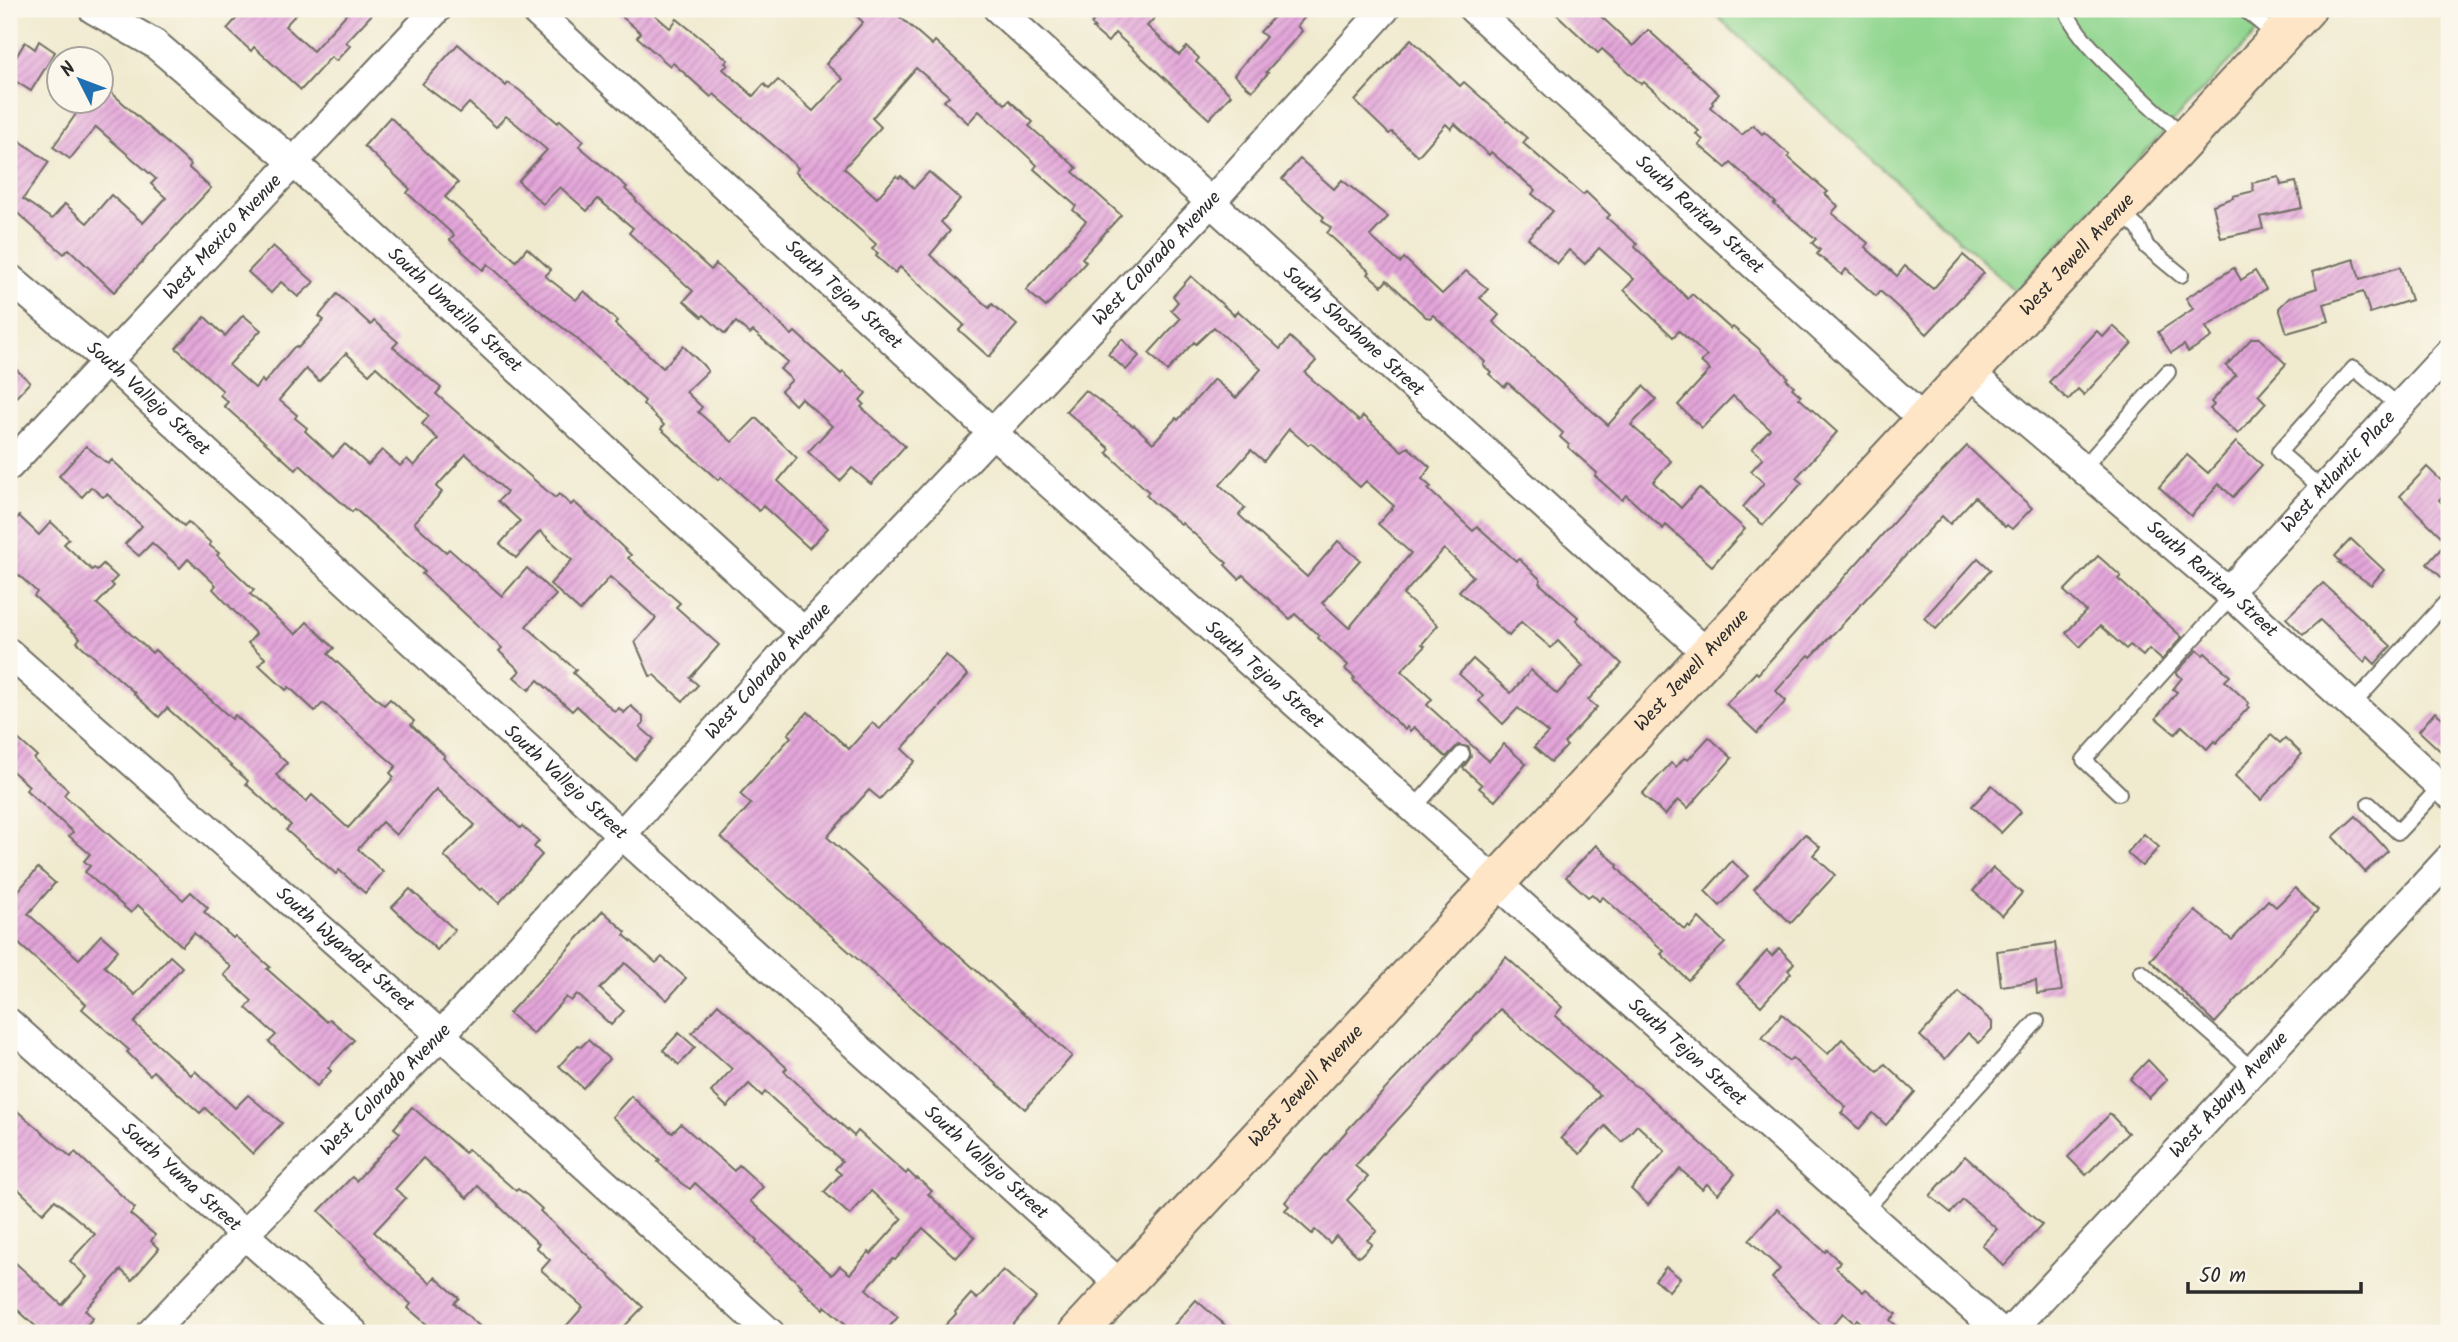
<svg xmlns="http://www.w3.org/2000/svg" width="2458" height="1342" font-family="Kalam,sans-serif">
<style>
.grass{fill:#90d68f;stroke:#5e805d;stroke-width:2}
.building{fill:url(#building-hatch);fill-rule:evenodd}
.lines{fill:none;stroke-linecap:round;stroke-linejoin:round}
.lane-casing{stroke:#706e64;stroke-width:18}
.street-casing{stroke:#706e64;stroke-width:32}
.secondary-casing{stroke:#706e64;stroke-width:42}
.lane{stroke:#fff;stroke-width:14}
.street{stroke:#fff;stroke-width:28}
.secondary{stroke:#fde5c5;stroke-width:38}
.labels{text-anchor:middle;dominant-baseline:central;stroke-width:7;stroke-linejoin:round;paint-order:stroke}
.street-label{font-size:19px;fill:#2b2b2b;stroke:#fbf7ec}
</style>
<defs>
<pattern id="building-hatch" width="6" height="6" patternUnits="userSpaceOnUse" patternTransform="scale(1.75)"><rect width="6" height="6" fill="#e4a6da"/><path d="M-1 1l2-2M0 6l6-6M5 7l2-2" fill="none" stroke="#b987b1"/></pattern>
</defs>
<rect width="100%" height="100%" fill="#fbf7ec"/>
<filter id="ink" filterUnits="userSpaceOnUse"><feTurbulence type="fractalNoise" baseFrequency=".0143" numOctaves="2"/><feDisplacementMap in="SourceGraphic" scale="14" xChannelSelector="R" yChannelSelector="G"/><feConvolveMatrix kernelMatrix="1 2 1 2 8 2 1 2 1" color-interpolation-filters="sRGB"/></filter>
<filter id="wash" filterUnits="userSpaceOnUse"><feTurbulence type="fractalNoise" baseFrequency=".00686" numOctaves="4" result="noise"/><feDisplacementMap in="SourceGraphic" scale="28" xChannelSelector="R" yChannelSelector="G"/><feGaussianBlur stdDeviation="1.57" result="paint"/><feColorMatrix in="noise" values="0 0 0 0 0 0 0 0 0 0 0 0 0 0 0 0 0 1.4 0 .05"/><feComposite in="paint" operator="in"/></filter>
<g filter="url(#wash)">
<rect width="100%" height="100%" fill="#f0eacf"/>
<!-- grass -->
<path class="grass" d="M1709,9h570l-264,282z"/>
<g id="blocks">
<!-- building -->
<g class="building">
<path d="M245,9h56l-16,17 28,25 38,-42h26l-31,33 4,4 -14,15 -5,-4 -30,33 -47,-43 -3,4 -24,-22z"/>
<path d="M613,9h35l22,19 7,-9 51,41 -3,3 3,2 -5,4 30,27 11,-12 5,5 9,-9 35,31 30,-32 -17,-15 37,-42 -14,-13h42l41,36 3,-4 70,63 4,-4 24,22 -4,4 48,42 -4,4 48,43 -39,43 4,4 -40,45 -20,-17 60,-69 -13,-11 3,-4 -42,-37 3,-4 -58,-54 -11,12 -24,-22 5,-5 -33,-28 -44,50 9,9 -37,41 33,30 19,-22 3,2 2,-2 13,12 15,-16 31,27 -19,23 9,9 -20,24 59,53 3,-4 25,21 -28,32 -30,-27 5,-5 -64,-58 -5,6 -19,-17 2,-3 -6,-4 4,-5 -81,-72 3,-4 -12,-12 -72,-62 -3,3 -38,-34 -3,3 -33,-29 4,-4z"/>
<path d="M1077,9h86l-16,17 32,29 8,-8 12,11 -3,4 35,33 -22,24 -94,-86 -7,9 -15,-13 2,-1 -4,-4 2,-2z"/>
<path d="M1281,9h31l-15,17 5,5 -36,41 2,1 -16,18 -18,-16 32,-38 -6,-5z"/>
<path d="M1551,9h42l40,37 15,-16 71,64 -7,8 1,2 -3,3 32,28 11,-10 9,9 2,-2 26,23 -2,2 40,35 -3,2 13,12 -6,7 36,30 -3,4 32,29 8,-10 28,23 30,-34 21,18 -57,61 -47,-43 -4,5 -30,-27 -4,6 -25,-21 3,-4 -8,-7 4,-4 -42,-35 2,-1 -45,-40 -5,5 -27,-23 4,-5 -7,-6 3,-3 -55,-49 -3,2 -39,-35 -4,4z"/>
<path d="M1411,39l49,47 4,-4 63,56 -4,5 60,52 3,-3 24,23 -3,3 30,26 -2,3 53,52 4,-5 39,35 2,-2 24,20 31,30 -2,2 8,7 -2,2 9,8 -2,2 38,34 -41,46 6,5 -39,42 -20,-18 21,-24 -13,-12 12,-13 -11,-9 18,-20 -37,-33 -31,32 -24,-23 32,-35 -9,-8 6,-6 -28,-25 -6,6 -49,-47 10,-11 -35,-31 -14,16 -16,-14 -12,14 -29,-26 25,-27 -21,-17 3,-4 -44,-38 -2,3 -34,-31 -4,5 -5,-5 -28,32 -26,-24 -3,2 -34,-33z"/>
<path d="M39,41l16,11 -24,39 -22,-14v-8l16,-27 10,7z"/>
<path d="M458,44l48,42 2,-3 11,7 39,33 2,-3 24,21 -5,5 48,41 -2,2 11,10 -1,1 76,70 5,-6 76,71 3,-3 46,42 2,-2 23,21 -6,7 4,4 -3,3 44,39 -34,38 -19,-16 -12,13 -32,-29 24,-26 -31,-28 -6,7 -14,-14 11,-11 -12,-11 8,-7 -35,-31 -3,3 -14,-12 -11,12 -21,-19 -2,2 -18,-16 9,-10 -64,-58 4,-5 -35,-29 -11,12 -27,-24 -17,17 -25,-23 29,-31 -32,-27 -9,-7 -10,11 -27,-24 -9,10 -38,-29z"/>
<path d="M102,84l89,81 -2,3 22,20 -97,104 -45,-43 -5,5 -49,-43 -6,10v-88l40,29 -26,37 29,20 13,-15 22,19 24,-28 32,28 23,-25 -15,-14 5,-5 -60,-52 -26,32 -17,-12 23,-33 -16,-12h42z"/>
<path d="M390,117l68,66 -13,14 71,64 11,-13 24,22 -6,6 31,24 8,-9 33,30 -2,3 48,44 20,-22 19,18 6,7 -22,21 16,15 -4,5 34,30 24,-24 41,40 -19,23 50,47 -19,20 -46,-42 -4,5 -38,-34 -3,3 -57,-51 3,-4 -21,-21 2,-3 -70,-64 -37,-28 -50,-45 -5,6 -33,-30 4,-5 -47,-42 3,-4 -46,-43z"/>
<path d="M1300,159l34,30 8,-9 46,37 -18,19 30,27 4,-5 38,36 24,-23 22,18 -8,9 19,17 -6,7 115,103 35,-39 13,13 -25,26 40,36 -18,21 28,26 18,-20 46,41 -33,37 -46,-41 -3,4 -37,-34 -4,5 -27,-24 2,-3 -29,-26 1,-2 -9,-8 3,-4 -55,-50 -4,4 -15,-13 2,-2 -8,-7 2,-3 -52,-47 -3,3 -4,-1 -39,-37 -5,6 -14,-12 2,-2 -43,-39 4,-5 -9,-8 2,-3 -42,-38z"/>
<path d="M2279,177l2,8 15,-3 6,26 -42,9 3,12 -42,9 -8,-33 20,-7v-2l21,-5 -2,-8z"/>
<path d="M273,246l41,36 -16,15 -17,-15 -10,11 -23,-21z"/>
<path d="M2354,259l6,20 40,-12 11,33 -41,13 -7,-21 -39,12 5,17 -42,12 -8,-25 11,-11 27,-9 -5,-16z"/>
<path d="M2234,268l7,12 14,-9 11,18 -60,38 6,10 -24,15 -4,-7 -13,8 -13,-21 35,-23 -7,-11z"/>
<path d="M1191,276l43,39 4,-4 42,38 10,-12 26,24 -11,12 54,48 4,-5 39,35 6,-4 22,20 -8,12 9,8 -3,2 45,42 4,-5 39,35 3,-2 22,21 -2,3 39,34 -2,3 46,44 -34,36 9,7 -33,36 3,3 -16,16 -17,-15 14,-14 -30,-25 -15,16 -24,-23 4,-5 -24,-22 14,-15 38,34 20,-23 26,24 26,-28 -25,-25 -7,7 -30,-26 -12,14 -50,-45 14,-15 -29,-27 -41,46 35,30 -16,19 3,2 -24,25 31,28 -5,6 62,56 15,-17 22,20 -31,37 -16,-13 3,-3 -19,-17 8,-11 -2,-10 -11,-2 -12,12 -32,-30 -4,4 -3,-4 -2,3 -52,-50 2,-2 -10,-9 3,-4 -30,-27 1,-2 -24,-22 -5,5 -47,-44 -4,4 -14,-14 2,-2 -45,-40 -1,1 -28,-22 -7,-7 3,-3 -42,-39 3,-4 -44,-38 19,-21 48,36 1,-1 19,18 23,-25 2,2 36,-41 22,19 25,-29 -47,-42 -18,17 -2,-2 -27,29 -18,-18 31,-34 -9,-9 7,-8 -5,-6zM1289,429l19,16 3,-2 49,44 6,-6 28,25 -16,18 33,29 -62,75 -27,-25 38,-43 -22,-19 -31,36 -68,-62 6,-7 -25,-23 31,-35 13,11z"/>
<path d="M337,294l34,31 3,-4 24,21 -5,5 48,41 -5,6 119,104 4,-4 12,11 3,-3 22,20 35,33 -3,3 52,45 -4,4 43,38 -29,33 8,7 -15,16 -29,-26 -4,1 -15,-34 21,-24 -46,-41 -30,34 -30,-27 22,-24 -32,-29 -24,27 -16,-14 20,-23 -22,-20 9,-9 -41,-38 -30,33 6,5 -28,31 32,29 3,-3 53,47 25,-28 29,27 -30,31 50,44 -3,3 42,39 4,-4 5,5 7,-7 12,11v7l-3,3 14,12 -19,21 -58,-54 -5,5 -34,-31 -9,10 -15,-13 6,-6 -21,-20 3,-3 -80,-74 3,-2 -70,-63 -3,3 -52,-47 -4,5 -46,-41 -26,-23 4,-4 -8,-7 3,-4 -47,-43 29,-31 20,19 18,-21 18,15 -32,35 26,23 7,-8 2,3 29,-35 3,-2 2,2 26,-28 -5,-4zM346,353l23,21 7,-7 53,49 -7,8 16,15 -24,27 -7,-7 -7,7 -18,-16 -14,15 -23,-21 -12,13 -28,-26 2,-3 -12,-10 2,-3 -18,-15 27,-31 13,12z"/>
<path d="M2113,326l19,17 -48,52 -6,-6 -10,11 -19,-18 48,-51 6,6z"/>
<path d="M2252,338h7l27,26 -28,31 8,8 -28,31 -28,-25 4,-4 -3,-3 25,-27 -10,-9z"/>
<path d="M1122,339l17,17 -13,14 -18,-16z"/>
<path d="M9,363l21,19 -21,23z"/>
<path d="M2236,442l26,23 -29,32 -14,-13 -28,32 -32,-29 28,-32 21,18z"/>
<path d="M86,446l22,18 4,-4 72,66 4,-4 23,21 -2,2 10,8 -2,2 37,35 -4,4 32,29 14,11 11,-12 27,26 -6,6 56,51 6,-6 24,22 -3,4 34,31 -2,2 77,70 2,-2 17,15 -5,6 8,8 -43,48 -17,-15 -2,2 -36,-34 31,-31 -39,-36 -40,46 -14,-13 -24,27 25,23 -18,21 -26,-23 -3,4 -50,-44 5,-5 -45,-41 2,-3 -81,-73 -8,9 -25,-23 1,-1 -58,-51 3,-4 -46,-42 3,-4 -28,-26v-39l10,-11 20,19 12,-13 18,17 -5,5 28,26 2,-2 3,2 6,-6 14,13 -6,6 3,3 -17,18 55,49 3,-3 77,69 3,-4 52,48 -11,12 30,27 6,-7 36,33 46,-51 -4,-4 6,-7 -73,-63 -8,8 -26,-24 -3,3 -27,-25 6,-7 -17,-15 8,-9 -43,-45 3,-4 -28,-26 -8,9 -28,-25 -13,13 -14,-12 17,-18 -35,-32 -4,3 -12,-10 -9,10 -23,-21z"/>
<path d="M1967,446l65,62 -20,21 -5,-4 -2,2 -30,-30 -25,27 -8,-8 -90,98 -41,43 -2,-2 -33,36 10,10 -29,32 -31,-29 30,-32 2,2 141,-158z"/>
<path d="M2427,467l22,21 -10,12 10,10v74l-22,-20 20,-22 -47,-46z"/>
<path d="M2351,539l33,31 -13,15 -32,-22 2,-1 -6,-6z"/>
<path d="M2098,556l23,20 -3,3 64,58 -20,23 -13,-11 -6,7 -13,-11 -4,4 -26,-23 -20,21 -14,-14 20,-22 -22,-20z"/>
<path d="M1978,558l13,12 -55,59 -12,-11z"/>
<path d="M2323,583l68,63 -16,18 -7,-7 -4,5 -44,-42 -17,15 -17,-17z"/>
<path d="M2197,650l6,5 2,-2 25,23 -5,5 24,22 -2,2 2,2 -33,36 -2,-2 -7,8 -25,-23 -7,8 -19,-16 21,-26 -4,-3 9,-11 -6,-5z"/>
<path d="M946,655l22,20 -66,74 13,12 -35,38 -11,-9 -42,47 245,219 -47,53 -304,-272 30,-33 -11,-10 51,-57 -3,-3 20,-22 41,37 23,-26 8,6z"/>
<path d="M2435,712l10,8 4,-5v44l-30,-28z"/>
<path d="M9,731l28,25 -3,3 34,31 -4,5 33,29 86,76 8,-8 17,16 -4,4 29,26 2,-2 35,31 -3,2 60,53 3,-3 24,21 -26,28 3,3 -14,15 -48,-44 7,-7 -30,-27 6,-7 -28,-26 7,-8 -37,-34 -12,13 -44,-41 -7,8 -46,-41 5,-6 -6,-5 6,-7 -21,-18 4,-4 -47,-42 3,-4 -20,-18z"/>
<path d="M2271,735l9,8 5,-5 17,16 -41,46 -26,-24z"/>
<path d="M1709,737l23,21 -44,50 -10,-8 -13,15 -23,-21 29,-31 5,4 8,-9 4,2z"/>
<path d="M1992,785l29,27 -20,21 -29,-27z"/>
<path d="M2356,816l32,35 -23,21 -32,-35z"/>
<path d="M1805,834l15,13 -7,8 22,20 -44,48 -37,-34z"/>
<path d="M2144,834l15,13 -17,19 -15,-13z"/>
<path d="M1596,845l22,20 -1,2 7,8 61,55 3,-4 2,2 9,-10 26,25 -37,37 -27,-26 3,-3 -61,-54 -4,4 -7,-7 -4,3 -22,-20z"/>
<path d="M1732,861l16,15 -28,30 -15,-15z"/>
<path d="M38,868l17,15 -27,31 51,45 22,-24 17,15 -14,16 31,29 35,-39 12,11 -48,56 57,52 4,-4 40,37 13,-13 34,28 -29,31 -48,-46 -5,5 -47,-42 -3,4 -23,-23 2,-2 -47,-41 4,-5 -77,-69v-38l2,2z"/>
<path d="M1993,868l29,25 -20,23 -29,-25z"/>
<path d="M2295,888l23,22 -103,113 -65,-63 45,-49 37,29 36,-40 8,7z"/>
<path d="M410,889l45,41 -18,20 -45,-43z"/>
<path d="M603,911l23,21 -2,3 32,28 6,-6 24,21 -19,22 -42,-37 -25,26 24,22 -13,14 -34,-31 -6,7 -5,-4 -33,37 -24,-21z"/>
<path d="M2055,943l7,48 -25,3 -1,-13 -35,5 -4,-35z"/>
<path d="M1779,948l15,15 -6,7 3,3 -30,33 -24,-22 30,-33 5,5z"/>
<path d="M1506,957l56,50 -7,9 77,68 9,5 94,85 -17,20 -11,-10 -5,5 -22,-20 -32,36 -17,-16 34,-38 -28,-26 -15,17 -17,-16 -25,28 -19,-16 39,-43 -100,-86 -145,157 13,11 -21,23 30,31 -10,9 5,4 -13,13 -23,-21 -6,7 -15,-13 -3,4 -27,-24 4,-4 -4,-4 65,-75 121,-129z"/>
<path d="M1959,992l33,30v7l-13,14 -11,-10 -23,26 -25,-23z"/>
<path d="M718,1004l69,64 -3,3 47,44 23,21 4,-5 48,43 2,-3 8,8 1,-1 15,13 -4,3 47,43 -19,21 -33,-30 -28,32 -2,-1 -27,30 32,28 -14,16h-28l-31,-27 -2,3 -23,-21 2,-2 -30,-27 1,-1 -17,-16 1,-2 -62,-57 -5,6 -9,-6 -23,-21 2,-2 -48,-43 19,-21 41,37 9,-9 53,47 5,-6 24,22 -13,14 82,74 8,-9 10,8 19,-22 2,2 31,-35 -31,-28 -21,24 -26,-23 17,-18 -6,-5 7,-8 -77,-69 -3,4 -13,-12 -22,23 -16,-15 21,-23 -40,-36z"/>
<path d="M1782,1014l46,40 14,-15 36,33 7,-8 30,28 -29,33 -13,-12 -14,16 -18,-16 5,-6 -54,-49 -3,3 -27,-23z"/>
<path d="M679,1033l16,14 -16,18 -16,-15z"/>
<path d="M588,1040l21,19 -26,29 -24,-22 19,-21 3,2z"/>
<path d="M2148,1060l19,20 -18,18 -19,-19z"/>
<path d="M9,1104l62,53 4,-5 60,56 -5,6 25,21 -4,6 8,8 -27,31 -11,-10 -36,40 8,8 -13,15h-37l-34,-31v-45l53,48 25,-28 -17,-16 25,-27 -40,-34 -12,13 -34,-33z"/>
<path d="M412,1107l53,46 3,-4 48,42 2,-2 10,7 14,13 -2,2 103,96 -25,26h-58l23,-26 -42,-37 9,-10 -14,-13 3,-3 -61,-58 -11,12 -44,-40 -28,31 11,9 -32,34 56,51 5,-6 24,21 -5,5 33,30h-50l-29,-25 3,-4 -37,-35 -8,-10 1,-1 -48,-47 33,-34 4,4 44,-48 -6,-5z"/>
<path d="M2110,1114l18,19 -42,42 -18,-18z"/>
<path d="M1965,1156l77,69 -38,41 -22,-21 15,-16 -34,-29 -12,13 -21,-17z"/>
<path d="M1777,1209l48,43 2,-2 13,12 -5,5 28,25 3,-3 30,25 -6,6 15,13h-33l-15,-14 -3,4 -11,-10 -16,18 -55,-53 8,-9 -31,-29z"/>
<path d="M1666,1267l14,11 -11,13 -14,-11z"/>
<path d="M1003,1270l33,28 -30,35h-68l18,-19 -1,-2 16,-18 6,5z"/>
<path d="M1196,1300l38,33h-67z"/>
</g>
</g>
</g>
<g filter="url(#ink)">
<use href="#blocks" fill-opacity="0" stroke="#706e64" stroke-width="2"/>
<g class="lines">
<!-- lane casing -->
<g class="lane-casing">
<g id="lane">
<path d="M2067,9c1,26 95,107 118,128"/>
<path d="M2244,9l34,28"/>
<path d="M2120,212l19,17 8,18 34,28"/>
<path d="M2083,468l85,-96"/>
<path d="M2323,490l-44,-38 75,-84 46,39"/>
<path d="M2352,705l97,-106"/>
<path d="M2119,793l-35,-33 148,-164"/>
<path d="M2369,804l29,28 43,-46"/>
<path d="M1413,809l49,-55"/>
<path d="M2141,972l112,98"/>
<path d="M1864,1211l173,-190"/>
</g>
</g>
<!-- street casing -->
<g class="street-casing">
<g id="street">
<path id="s1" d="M93,9l62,35 137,117 512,471"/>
<path id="s2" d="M533,9l460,424 1008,900"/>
<path id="s3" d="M998,9l710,645"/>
<path id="s4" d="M1473,9l452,412"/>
<path id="s5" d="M9,278l97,82 515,474 501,452"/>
<path id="s6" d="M1970,373l258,219 221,202"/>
<path id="s7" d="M9,466l428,-457"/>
<path id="s8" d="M2228,592l221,-239"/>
<path id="s9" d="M9,653l432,382 329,298"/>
<path id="s10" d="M9,1023l345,310"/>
<path id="s11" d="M151,1333l109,-115 181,-183 363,-403 406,-429 175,-194"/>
<path id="s12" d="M2009,1333l440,-474"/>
</g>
</g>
<!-- secondary casing -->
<g class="secondary-casing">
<g id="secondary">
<path id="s13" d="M1078,1333l1228,-1324"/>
</g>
</g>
<!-- lane -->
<use href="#lane" class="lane"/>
<!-- street -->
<use href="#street" class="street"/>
<!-- secondary -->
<use href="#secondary" class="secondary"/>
</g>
</g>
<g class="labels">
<!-- street labels -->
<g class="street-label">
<text stroke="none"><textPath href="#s4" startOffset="306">South Raritan Street</textPath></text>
<text stroke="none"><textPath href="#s7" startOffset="313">West Mexico Avenue</textPath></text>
<text stroke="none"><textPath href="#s13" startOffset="1470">West Jewell Avenue</textPath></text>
<text stroke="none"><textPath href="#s11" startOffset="1472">West Colorado Avenue</textPath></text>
<text stroke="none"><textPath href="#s2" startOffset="422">South Tejon Street</textPath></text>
<text stroke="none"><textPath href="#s1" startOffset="472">South Umatilla Street</textPath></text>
<text stroke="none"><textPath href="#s3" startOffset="480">South Shoshone Street</textPath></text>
<text stroke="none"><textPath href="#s5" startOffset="184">South Vallejo Street</textPath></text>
<text stroke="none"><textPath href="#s8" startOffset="163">West Atlantic Place</textPath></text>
<text stroke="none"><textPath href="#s6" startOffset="318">South Raritan Street</textPath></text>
<text stroke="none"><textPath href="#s13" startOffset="903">West Jewell Avenue</textPath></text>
<text stroke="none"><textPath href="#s11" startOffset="905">West Colorado Avenue</textPath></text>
<text stroke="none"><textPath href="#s2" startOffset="989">South Tejon Street</textPath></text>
<text stroke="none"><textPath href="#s5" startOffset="751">South Vallejo Street</textPath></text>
<text stroke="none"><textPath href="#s9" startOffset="448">South Wyandot Street</textPath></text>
<text stroke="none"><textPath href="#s2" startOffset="1556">South Tejon Street</textPath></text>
<text stroke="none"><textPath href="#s13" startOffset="336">West Jewell Avenue</textPath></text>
<text stroke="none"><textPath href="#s11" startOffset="338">West Colorado Avenue</textPath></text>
<text stroke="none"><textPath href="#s12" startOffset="324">West Asbury Avenue</textPath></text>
<text stroke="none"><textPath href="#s5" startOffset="1318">South Vallejo Street</textPath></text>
<text stroke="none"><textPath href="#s10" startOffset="231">South Yuma Street</textPath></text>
</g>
</g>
<!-- margin -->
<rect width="2458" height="1342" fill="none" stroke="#fbf7ec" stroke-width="35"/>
<!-- north arrow -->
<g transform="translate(80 80) rotate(312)"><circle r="33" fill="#fbf7ec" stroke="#a8a59f" stroke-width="2"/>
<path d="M0-5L12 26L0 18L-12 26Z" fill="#1f6fb2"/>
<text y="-10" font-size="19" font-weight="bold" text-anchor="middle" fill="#2b2b2b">N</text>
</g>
<!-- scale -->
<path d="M2188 1282v10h173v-10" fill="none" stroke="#2b2b2b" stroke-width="3.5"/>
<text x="2199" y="1282" font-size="21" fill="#2b2b2b" stroke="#fbf7ec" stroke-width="5" paint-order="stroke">50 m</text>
</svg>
